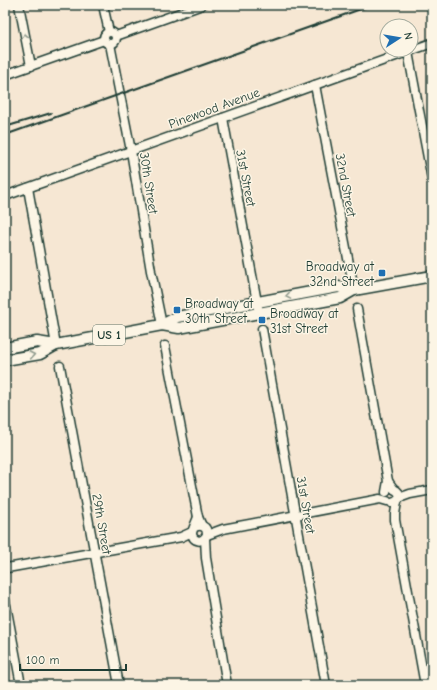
<svg xmlns="http://www.w3.org/2000/svg" width="437" height="690" font-family="'Comic Neue',sans-serif">
<style>
.lines{fill:none;stroke-linecap:round;stroke-linejoin:round}
.minor-casing{stroke:#1f3d34;stroke-width:11}
.major-casing{stroke:#1f3d34;stroke-width:13}
.minor{stroke:#fcf5e5;stroke-width:8}
.major{stroke:#fcf5e5;stroke-width:10}
.rail{stroke:#1f3d34;stroke-width:2}
.oneway{stroke:#8e998c}
.poi-dot{fill:#1f6fb2;stroke:#fcf5e5;stroke-width:1.5}
.labels{text-anchor:middle;dominant-baseline:central;stroke-width:3;stroke-linejoin:round;paint-order:stroke}
.shield{fill:#fcf5e5;stroke:#617469;stroke-width:1}
.shield-label{font-size:12px;font-weight:bold;fill:#1f3d34}
.street-label{font-size:13px;fill:#1f3d34;stroke:#fcf5e5}
.poi-label{font-size:13px;fill:#1f3d34;stroke:#fcf5e5;text-anchor:start}
</style>
<rect width="100%" height="100%" fill="#f6e7d3"/>
<filter id="ink" filterUnits="userSpaceOnUse"><feTurbulence type="fractalNoise" baseFrequency=".025" numOctaves="2"/><feDisplacementMap in="SourceGraphic" scale="8" xChannelSelector="R" yChannelSelector="G"/><feConvolveMatrix kernelMatrix="1 2 1 2 8 2 1 2 1" color-interpolation-filters="sRGB"/></filter>
<g filter="url(#ink)">
<g class="lines">
<!-- minor casing -->
<g class="minor-casing">
<g id="minor">
<path d="M19,5l12,61"/>
<path d="M103,5l6,27"/>
<circle cx="110" cy="38" r="6"/>
<path d="M116,36l86,-31"/>
<path d="M110,44l21,107 20,120 11,54"/>
<path d="M408,52l24,127"/>
<path d="M5,75l99,-35"/>
<path d="M315,85l39,205"/>
<path d="M223,118l36,195"/>
<path d="M28,188l28,157"/>
<path d="M5,196l427,-153"/>
<path d="M357,309l31,172 -2,11"/>
<path d="M262,329l64,356"/>
<path d="M165,346l33,171 4,9"/>
<path d="M60,366l59,319"/>
<path d="M388,481c2,3 4,6 6,8 1,1 2,1 3,2 6,5 1,11 -5,12"/>
<path d="M399,498l11,-4 22,-4"/>
<path d="M397,502l-2,12v6l30,165"/>
<path d="M195,527c6,-3 12,-1 12,7 -3,10 -15,8 -15,-1 0,-2 5,-13 6,-16"/>
<path d="M207,535l16,-6 157,-30 7,2"/>
<path d="M205,538l1,20 21,127"/>
<path d="M7,568l174,-31 11,-5"/>
<path d="M5,600l16,85"/>
</g>
</g>
<!-- major casing -->
<g class="major-casing">
<g id="major">
<path d="M162,325l17,3 80,-15 81,-15 14,-8 78,-14"/>
<path d="M5,348l32,-6 19,3 106,-20 15,-8 161,-30 16,3"/>
<path d="M5,360l35,-6 16,-9"/>
</g>
</g>
<!-- minor -->
<use href="#minor" class="minor"/>
<!-- major -->
<use href="#major" class="major"/>
<!-- rail -->
<g class="rail">
<path d="M5,127l46,-14"/>
<path d="M5,135l367,-130"/>
</g>
</g>
<!-- one-way arrows -->
<defs><path id="oneway-chevron" d="M-2-3.5L2.5 0L-2 3.5" fill="none" stroke-width="1.6" stroke-linecap="round" stroke-linejoin="round"/></defs>
<g class="oneway">
<use href="#oneway-chevron" transform="translate(25 36) rotate(-101)"/>
<use href="#oneway-chevron" transform="translate(288 296) rotate(170)"/>
<use href="#oneway-chevron" transform="translate(32 355) rotate(-11)"/>
</g>
</g>
<!-- markers -->
<g class="poi-dot">
<rect x="378" y="269" width="8" height="8" rx="2"/>
<rect x="173" y="306" width="8" height="8" rx="2"/>
<rect x="258" y="316" width="8" height="8" rx="2"/>
</g>
<g class="labels">
<!-- shield labels -->
<rect class="shield" x="93" y="325" width="32" height="20" rx="3"/>
<g class="shield-label">
<text x="109" y="335">US 1</text>
</g>
<!-- street labels -->
<g class="street-label">
<text transform="translate(214 108) rotate(-20)">Pinewood Avenue</text>
<text transform="translate(246 178) rotate(79)">31st Street</text>
<text transform="translate(149 183) rotate(81)">30th Street</text>
<text transform="translate(346 185) rotate(79)">32nd Street</text>
<text transform="translate(306 505) rotate(80)">31st Street</text>
<text transform="translate(102 524) rotate(80)">29th Street</text>
</g>
<!-- poi labels -->
<g class="poi-label">
<text x="374" y="266" text-anchor="end">Broadway at<tspan x="374" dy="15">32nd Street</tspan></text>
<text x="185" y="303">Broadway at<tspan x="185" dy="15">30th Street</tspan></text>
<text x="270" y="313">Broadway at<tspan x="270" dy="15">31st Street</tspan></text>
</g>
</g>
<!-- margin -->
<rect width="437" height="690" fill="none" stroke="#fcf5e5" stroke-width="20"/>
<rect x="10" y="10" width="417" height="670" fill="none" stroke="#1f3d34" stroke-width="1.5" filter="url(#ink)"/>
<!-- north arrow -->
<g transform="translate(399 38) rotate(78)"><circle r="19" fill="#fcf5e5" stroke="#a4ab9e"/>
<path d="M0-3L7 15L0 10L-7 15Z" fill="#1f6fb2"/>
<text y="-6" font-size="11" font-weight="bold" text-anchor="middle" fill="#1f3d34">N</text>
</g>
<!-- scale -->
<path d="M20 664v6h106v-6" fill="none" stroke="#1f3d34" stroke-width="2"/>
<text x="26" y="664" font-size="12" fill="#1f3d34" stroke="#fcf5e5" stroke-width="3" paint-order="stroke">100 m</text>
</svg>
